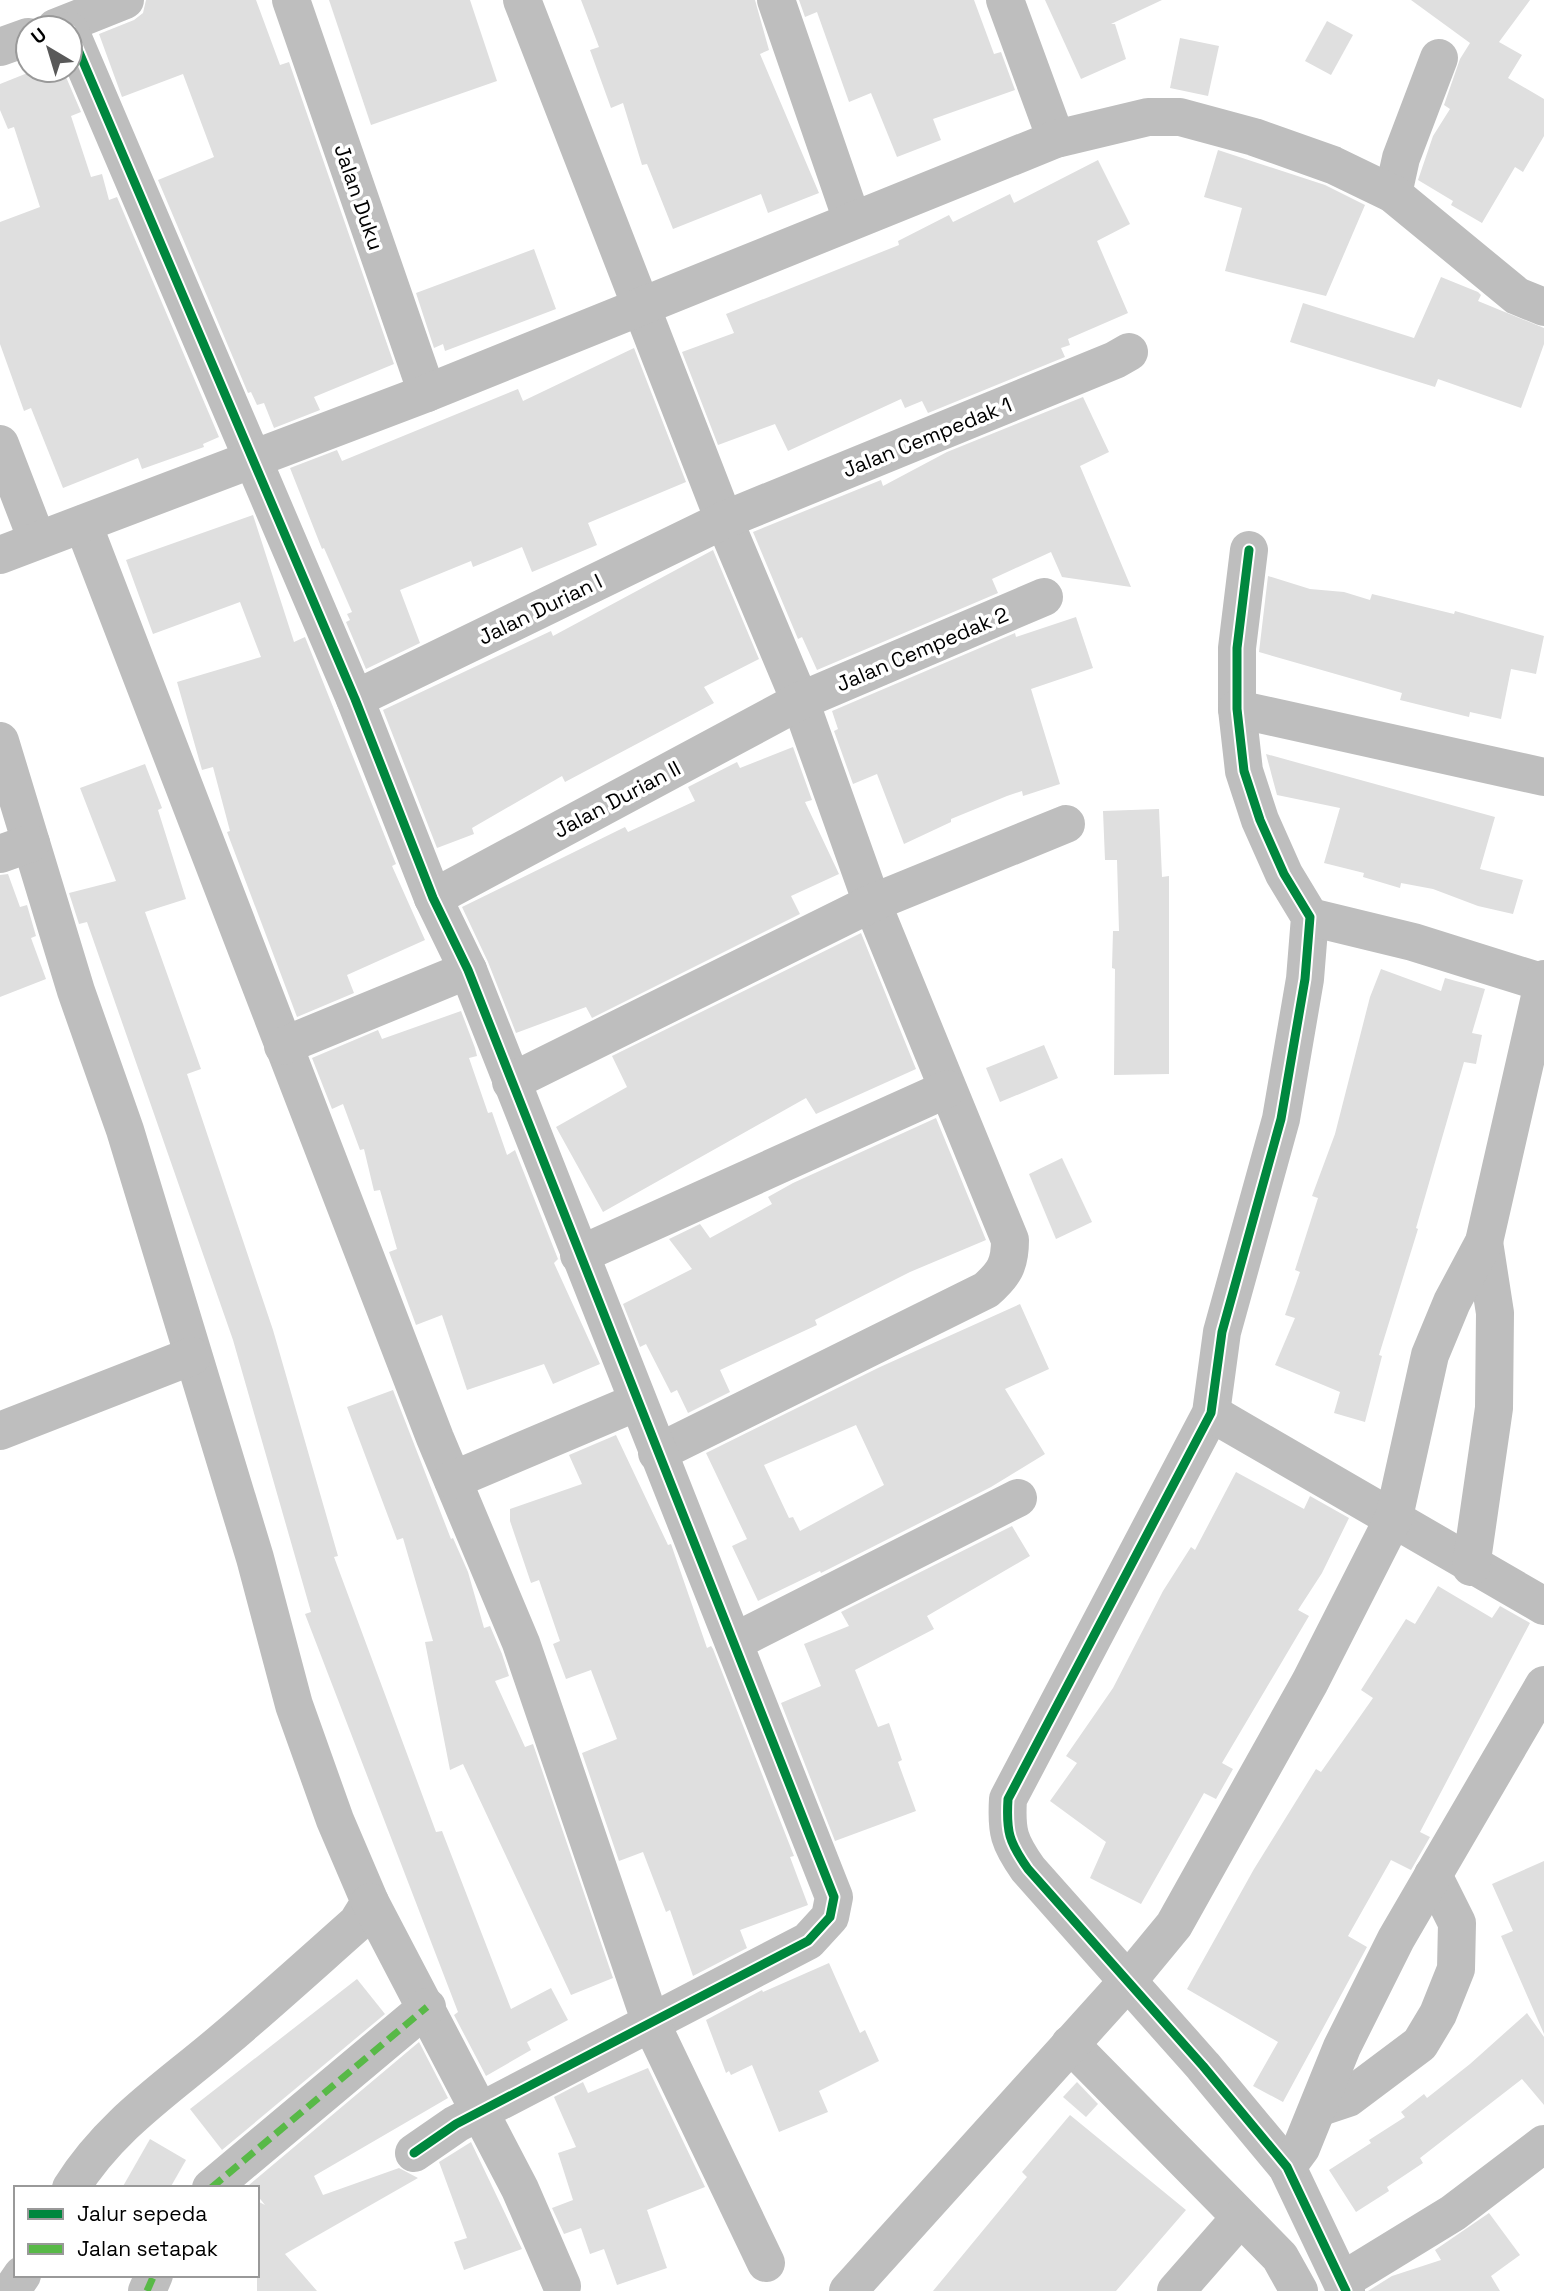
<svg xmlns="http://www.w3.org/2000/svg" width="1544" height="2291" font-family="'Space Grotesk',sans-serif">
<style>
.building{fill:#dfdfdf;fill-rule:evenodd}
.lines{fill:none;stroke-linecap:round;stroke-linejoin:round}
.minor{stroke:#bebebe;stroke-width:38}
.quiet{stroke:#58b947;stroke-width:7;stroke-dasharray:14 7;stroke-linecap:butt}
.cycleway-casing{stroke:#fff;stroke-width:13}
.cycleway{stroke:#00873e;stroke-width:9}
.labels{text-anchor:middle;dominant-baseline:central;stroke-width:7;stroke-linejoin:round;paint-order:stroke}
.street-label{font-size:21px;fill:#000;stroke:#fff}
</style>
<rect width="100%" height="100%" fill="#fff"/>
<!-- building -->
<g class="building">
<path d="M146,0h110l24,65 9,-3 105,302 -80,33 6,13 -46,18 -10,-25 -7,2 -6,-13 -3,1 -90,-213 56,-23 -31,-83 -61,23 -23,-63 35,-14 9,-7z"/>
<path d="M329,0h141l27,81 -126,44z"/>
<path d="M581,0h174l14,50 -9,4 59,139 -51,20 -7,-19 -88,35 -26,-65 -5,1 -19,-62 -12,5 -21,-58 9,-3z"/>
<path d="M799,0h175l20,54 7,-2 14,38 -82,29 8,21 -44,17 -26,-64 -22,9 -32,-90 -12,5z"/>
<path d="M1045,0h117l-51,24h4l11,35 -45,20z"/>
<path d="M1411,0h119l-31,42 23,13 -14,23 36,21v37l-21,36 -8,-5 -33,56 -31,-18 2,-4 -35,-21 15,-44 17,-27 -6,-4 16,-46 10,-16z"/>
<path d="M1327,21l26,14 -22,40 -26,-14z"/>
<path d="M1180,38l39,8 -11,50 -38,-8z"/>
<path d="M35,70h28l18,42 -10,4 20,61 11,-3 7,26 8,-3 102,240 -16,7 1,3 -62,22 -4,-11 -75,30 -32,-80 -7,3 -24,-67v-122l40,-15 -26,-80 -6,2 -8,-19v-26z"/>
<path d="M1218,150l107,35 40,20 -39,91 -101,-25 17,-63 -38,-11z"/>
<path d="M1098,160l32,64 -33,17 31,72 -60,26 2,6 -9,3 4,9 -137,56 -6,-12 -17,7 -4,-9 -113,52 -13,-27 -57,21 -36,-93 52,-19 -8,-19 173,-69 -1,-4 51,-26 4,7 57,-28 4,9z"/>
<path d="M534,249l22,60 -111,42 -2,-7 -9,4 -18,-55z"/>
<path d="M1441,277l37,15 3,3 -3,6 66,27v16l-23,64 -83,-29 -3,8 -145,-45 13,-39 111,35z"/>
<path d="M634,348l52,134 -98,41 9,22 -65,27 -10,-25 -49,20 -2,-6 -71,29 20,53 -54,26 -20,-47 4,-2 -3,-6 5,-2 -28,-64 -2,1 -32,-81 47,-18 5,11 176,-72 5,12z"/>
<path d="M1083,397l26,55 -29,14 51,121 -69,-10 -11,-25 -59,27 6,14 -181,77 -15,-33 -4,2 -45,-107 128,-52 2,6 64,-34z"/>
<path d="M253,515l41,127 11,-5 91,227 -4,2 33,74 -78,35 7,18 -57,24 -70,-185 3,-1 -17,-64 -11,3 -25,-88 84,-25 -21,-55 -87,32 -27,-74z"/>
<path d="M713,550l46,109 -55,28 10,16 -149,79 -3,-6 -90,52 2,6 -37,14 -54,-138 168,-79 2,5z"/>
<path d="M1268,576l42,13 34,3 26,8 2,-6 82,20 1,-3 89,25 -8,38 -25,-5 -10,50 -31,-7 -1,5 -69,-17 2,-7 -143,-41z"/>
<path d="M1076,617l17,51 -62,21 29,95 -37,12 -1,-5 -15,5 -56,23v3l-47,22 -27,-70 -24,10 -19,-53 4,-2 -6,-18 183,-78 1,4z"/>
<path d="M793,747l19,53 -7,2 34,72 -48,22 9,18 -208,104 -6,-11 -70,26 -28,-71 -26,-55 163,-80 3,5 67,-31 -7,-14 49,-25 3,6z"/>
<path d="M1266,754l229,63 -15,52 43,11 -10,34 -35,-8 -45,-17 -32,-6 -1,5 -37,-11 1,-4 -40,-10 16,-55 -63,-13z"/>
<path d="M145,764l17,44 -4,2 28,89 -41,13 56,157 -14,5 86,256 65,226 -4,1 102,275 6,-1 69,178 40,-21 17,32 -41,22 4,8 -45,26 -32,-61 4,-3 -153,-398 6,-2 -78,-272 -146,-418 -8,2 -10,-31 47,-12 -36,-93z"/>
<path d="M1159,809l3,68 7,-1v198l-55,1 1,-106 -3,-1 1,-37h6l-2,-71h-12l-2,-49z"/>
<path d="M8,874l12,33 7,-2 9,31 -5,2 15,41 -46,18v-122z"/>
<path d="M861,933l55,136 -100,45 -10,-16 -203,114 -47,-85 71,-40 -15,-31z"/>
<path d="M1381,969l60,22 4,-13 40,11 -13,44 10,2 -6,29 -12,-2 -48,166 2,1 -39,126 3,1 -17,66 -31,-9 6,-21 -65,-27 20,-47 -10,-3 15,-43 -5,-2 23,-72 -6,-2 23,-62 35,-137z"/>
<path d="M461,1011l14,37 2,8 -8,2 19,55 4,-1 15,43 8,-5 43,109 -4,4 46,101 -47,20 -9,-20 -77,26 -25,-75 -26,10 -27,-73 8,-3 -17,-59 -6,1 -10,-42 -4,1 -17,-46 -11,5 -20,-51 66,-28 4,9z"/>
<path d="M1044,1045l14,33 -58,24 -14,-34z"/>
<path d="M936,1118l50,122 -76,32 -95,48 2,5 -97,45 10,22 -42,21 -11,-23 -6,3 -25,-49 -6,3 -17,-43 69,-35 -23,-30 31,-15 10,14 62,-34 -4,-7 25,-14z"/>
<path d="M1062,1158l30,64 -36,17 -27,-65z"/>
<path d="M1020,1304l29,65 -44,20 40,65 -54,33 -170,86 -1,-2 -62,30 -26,-55 15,-7 -41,-86 174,-86zM856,1425l28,60 -84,46 -7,-14 -4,1 -25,-53z"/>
<path d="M393,1390l58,149 2,-1 15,34 16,56 6,-2 12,28 7,22 -14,5 30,66 8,-3 80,234 -42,17 -108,-231 -13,6 -25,-128 8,-1 -30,-103 -6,2 -50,-133z"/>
<path d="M616,1435l52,110 3,-1 36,104 4,-2 2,3 81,207 -4,1 18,48 -68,25 7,18 -54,28 -23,-66 -4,2 -23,-60 -24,9 -37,-108 35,-14 -26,-69 -25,9 -13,-35 7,-3 -21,-61 -8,3 -21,-62v-12l72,-25 -13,-29z"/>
<path d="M1236,1472l68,37 6,-13 39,22 -27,55 -24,37 11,6 -87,147 11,6 -17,30 -12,-6 -63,111 -51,-26 16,-36 -56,-41 27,-38 -11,-7 47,-68 50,-97 28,-44 4,3z"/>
<path d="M1012,1526l18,30 -103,60 7,13 -79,41 23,57 11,-4 13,37 -4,2 18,49 -81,30 -54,-138 40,-17 -17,-42 45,-18 -8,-14z"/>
<path d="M1438,1586l54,32 8,-12 30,17 -110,209 10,5 -19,33 -20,-10 -43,76 19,11 -84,155 -30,-16 25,-44 -91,-53 67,-120 62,-100 5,3 52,-74 -12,-8 45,-71 9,5z"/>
<path d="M1544,1861v173l-43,-98 12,-5 -21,-47z"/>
<path d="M829,1963l31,70 5,-3 14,31 -60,30 9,21 -49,20 -27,-67 -21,10 -2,-4 -3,2 -20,-53 56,-30 1,2z"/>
<path d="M357,1979l28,35 -163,136 -32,-41z"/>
<path d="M1527,2013l17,24v68l-22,-26 -102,79 3,5 -36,24 2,4 -33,21 -27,-42 42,-27 -2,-3 36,-23 -4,-5 23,-18 3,4 43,-34z"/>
<path d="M419,2042l29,56 -134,78 9,19 76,-27 19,10 -133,76 32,37h-60v-90l8,4 -8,-10v-7l-8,-3z"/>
<path d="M648,2068l57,119 -58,23 20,58 -50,17 -13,-36 -14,5 -9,-26 -17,6 -12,-26 21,-8 -15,-47 18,-6 -22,-50 29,-15 5,11z"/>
<path d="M1077,2082l21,22 -12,13 -23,-20z"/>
<path d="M1070,2115l116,95 -70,81h-183l94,-114 -5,-5z"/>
<path d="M150,2139l36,21 -16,28h-48z"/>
<path d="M471,2142l51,107 -58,21 -10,-28 13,-4 -28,-76z"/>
<path d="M1489,2213l31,42 -29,21 9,15h-132l24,-15 49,-16 -6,-10z"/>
</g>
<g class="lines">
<!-- minor -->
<g class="minor">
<path d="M291,0l136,393"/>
<path d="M522,0l202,520 76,181 72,202 138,337c0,25 -6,34 -24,50l-329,163"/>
<path d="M776,0l76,220"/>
<path d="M1005,0l51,139"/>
<path d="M55,28l70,-28"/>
<path d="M70,31l285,668 78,199 35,72 366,927 -4,20 -22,24 -352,183 -42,29"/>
<path d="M0,47l28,-10"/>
<path d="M1393,194l8,-36 38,-100"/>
<path d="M0,444l37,96"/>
<path d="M83,524l352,914 86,205 130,380 115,240"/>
<path d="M1249,550l-12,98v61l7,62 16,49 24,54 26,43 -5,62 -24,140 -59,213 -11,81 -203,386c-2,33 1,43 20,70l175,197 84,101 59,124"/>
<path d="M0,555l427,-162 629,-254 92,-22h32l74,20 79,28 60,29 124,102 27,11"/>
<path d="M355,699l369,-179 391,-160 14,-8"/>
<path d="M1237,709l307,68"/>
<path d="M0,741l76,250 49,139 130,428 39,147 41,115 35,82 -13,21c-44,39 -88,79 -133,117 -56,48 -113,84 -153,148"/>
<path d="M0,854l31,-11"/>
<path d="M433,898l367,-197 244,-104"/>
<path d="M1310,917l103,25 131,41"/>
<path d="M283,1046l185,-76"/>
<path d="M511,1082l361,-179 194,-79"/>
<path d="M579,1255l368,-166"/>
<path d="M1211,1413l333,193"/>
<path d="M0,1431l192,-75"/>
<path d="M453,1480l184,-78"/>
<path d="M1471,1567l23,-159 1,-95 -11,-71"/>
<path d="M734,1642l284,-144"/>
<path d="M370,1902l150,287 42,97"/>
<path d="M1070,2044l210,213 19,34"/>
<path d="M1318,2108l30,-10 72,-54 18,-30 18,-45 1,-46 -24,-48"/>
<path d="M1287,2167l14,-19 41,-101 54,-108 148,-254"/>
<path d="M211,2188l216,-181"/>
<path d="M1342,2281l111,-68 91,-69"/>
<path d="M11,2291l11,-16"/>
<path d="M147,2291l7,-16"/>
<path d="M848,2291l279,-309 47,-57 136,-243 84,-165 36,-162 22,-53 32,-60 60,-263"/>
<path d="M1176,2291l64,-73"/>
</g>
<!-- quiet -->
<g class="quiet">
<path d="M211,2188l216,-181"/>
<path d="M147,2291l7,-16"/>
</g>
<!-- cycleway casing -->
<g class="cycleway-casing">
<g id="cycleway">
<path d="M70,31l285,668 78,199 35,72 366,927 -4,20 -22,24 -352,183 -42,29"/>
<path d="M1249,550l-12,98v61l7,62 16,49 24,54 26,43 -5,62 -24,140 -59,213 -11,81 -203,386c-2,33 1,43 20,70l175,197 84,101 59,124"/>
</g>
</g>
<!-- cycleway -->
<use href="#cycleway" class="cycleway"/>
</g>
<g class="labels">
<!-- street labels -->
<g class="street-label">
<text transform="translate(359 197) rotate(71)">Jalan Duku</text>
<text transform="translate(927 437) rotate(-22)">Jalan Cempedak 1</text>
<text transform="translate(540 609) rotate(-26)">Jalan Durian I</text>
<text transform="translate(922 649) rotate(-23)">Jalan Cempedak 2</text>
<text transform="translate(617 799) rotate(-28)">Jalan Durian II</text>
</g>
</g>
<!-- legend -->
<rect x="14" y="2186" width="245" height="91" fill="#ffffff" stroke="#999999" stroke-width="2"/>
<rect x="28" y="2209" width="35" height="10" fill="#00873e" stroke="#999999" stroke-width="2"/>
<text x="77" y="2221" font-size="21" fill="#000000">Jalur sepeda</text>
<rect x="28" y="2244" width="35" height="10" fill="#58b947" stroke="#999999" stroke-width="2"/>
<text x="77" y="2256" font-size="21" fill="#000000">Jalan setapak</text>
<!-- north arrow -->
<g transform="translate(49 49) rotate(322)"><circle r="33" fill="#ffffff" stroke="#999999" stroke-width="2"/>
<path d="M0-5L12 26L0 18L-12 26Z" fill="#595959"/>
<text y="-10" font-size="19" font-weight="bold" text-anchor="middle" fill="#000000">U</text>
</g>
</svg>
